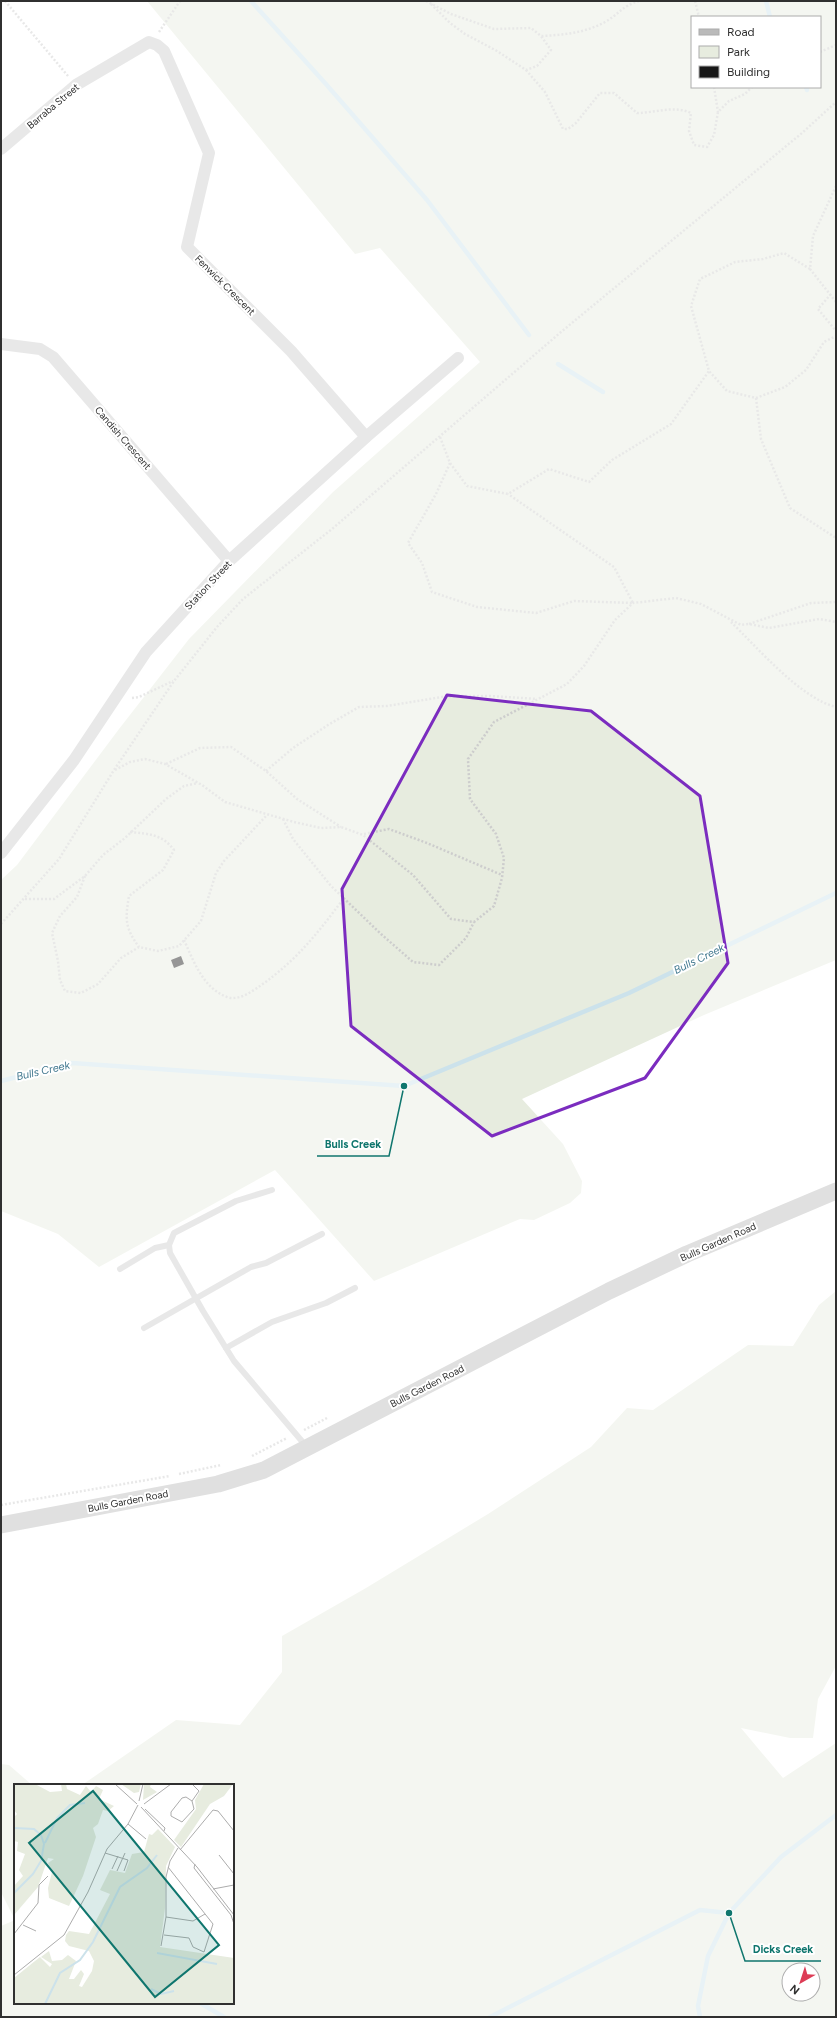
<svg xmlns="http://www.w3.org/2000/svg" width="837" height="2018" font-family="Figtree,sans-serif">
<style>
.green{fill:#e7ecdf;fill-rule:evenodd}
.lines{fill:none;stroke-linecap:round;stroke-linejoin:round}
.stream{stroke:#cce2eb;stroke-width:4.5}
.building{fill:#171717}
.path{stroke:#cdcdcd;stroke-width:2.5;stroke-dasharray:2 2;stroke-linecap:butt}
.lane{stroke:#cdcdcd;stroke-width:6}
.street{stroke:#cdcdcd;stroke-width:12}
.secondary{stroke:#bababa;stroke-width:17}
.marked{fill:none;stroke:#7b2cbf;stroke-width:3;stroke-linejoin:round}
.labels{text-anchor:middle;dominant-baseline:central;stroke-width:4;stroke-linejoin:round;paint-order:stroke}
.street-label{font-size:10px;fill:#303030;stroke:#fff}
.water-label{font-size:11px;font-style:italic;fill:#41788f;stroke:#fff}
.inset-river{fill:none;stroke:#cce2eb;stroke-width:2}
.inset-road{fill:none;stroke:#acacac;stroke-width:1}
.view{fill:#0f766e;fill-opacity:0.15;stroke:#0f766e;stroke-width:2}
.inset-edge{fill:none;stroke:#303030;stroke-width:2}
.leader{fill:none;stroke:#0f766e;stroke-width:1.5}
.callout-dot{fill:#0f766e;stroke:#fff;stroke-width:1.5}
.callout-label{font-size:11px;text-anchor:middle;font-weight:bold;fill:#0f766e;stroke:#fff;stroke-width:4;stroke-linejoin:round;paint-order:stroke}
</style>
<rect width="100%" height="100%" fill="#fff"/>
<!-- green -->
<g class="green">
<path d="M147,1h689v959l-132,55 -182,84 41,45 19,37 -1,12 -11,10 -36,17 -14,-1 -146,62 -99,-111 -176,97 -41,-33 -57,-23v-331l16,-15 102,-136 70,-90 144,-147 147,-130 -100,-114 -25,6zM692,17h128v70h-128z"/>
<path d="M836,1291v375l-18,33 -5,39h-23l-49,-10 42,50 53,-35v274h-835v-91l14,-6v83h218v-218h-151l94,-65 64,5 42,-53v-36l84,-48 122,-74 103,-67 36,-39 26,2 95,-65 45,1 26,-41zM789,1970h24v24h-24z"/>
<path d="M1,1764l8,1 23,20h-17v135l-14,-28z"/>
</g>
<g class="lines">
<!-- stream -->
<g class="stream">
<path d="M251,1l74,82 102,117 102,135"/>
<path d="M766,1l4,16"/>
<path d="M806,87l1,3"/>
<path d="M558,364l45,28"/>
<path d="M1,1081l71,-18 332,23 225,-93 207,-100"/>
<path d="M200,2003l24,14"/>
<path d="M490,2017l210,-107 29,3"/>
<path d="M700,2017l-2,-11 10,-50 21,-43 52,-56 55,-42"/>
</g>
</g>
<!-- building -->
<path class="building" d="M181,956l3,8 -10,4 -3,-8z"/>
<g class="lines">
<!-- path -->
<g class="path">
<path d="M5,1l63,75"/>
<path d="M426,1l25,13 43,15 37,-1 10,8c22,-1 44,-3 64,-14 14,-8 17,-16 34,-21"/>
<path d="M695,1l4,16"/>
<path d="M431,4l19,19 15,11 32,17 29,19 11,-4 14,-16 -10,-14"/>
<path d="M159,32l21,-31"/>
<path d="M820,52l16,-7"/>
<path d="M526,70l19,22 18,37h5l8,-6 24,-30h14l23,20c18,0 37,-8 54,0l-2,18 5,14 13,2 7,-12 4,-23 11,-11 16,-7 7,-7"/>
<path d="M714,87l4,25"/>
<path d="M836,186l-23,50 -3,33 26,33"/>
<path d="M810,269l-26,-16 -21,6 -28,3 -35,17 -9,27 18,65 18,20 29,7 29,-11 21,-17 18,-28 12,-6"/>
<path d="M831,294l-13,15 18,22"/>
<path d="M756,398l5,41 29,69 46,30"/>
<path d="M440,437l10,26 17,23 41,8 41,-25 40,13 23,-22 59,-36 38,-53"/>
<path d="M450,463l-14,31 -28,49 14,20 10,29 45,15 59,6 38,-12 59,2 -19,-36 -106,-73"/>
<path d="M731,622c26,25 69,76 105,85"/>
<path d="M749,624l62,-21 25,-1"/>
<path d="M132,698l7,-1 34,-16"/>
<path d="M166,764l34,-16 31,-1 35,24 31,28 44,28"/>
<path d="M115,770l15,-8 15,-3 20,5 37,21 23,17 69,20 27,6 20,-1 22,8 50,40 38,44 23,3 20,-16 8,-28 2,-20 -8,-24 -26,-35 -2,-40 26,-37 73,-38 17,-18 31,-46 18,-17 43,-5 25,6 40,21 8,-1 20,4 50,-9 17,3"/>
<path d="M266,771l27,-23 35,-23 31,-18 28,-1 61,-10h42l47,3"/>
<path d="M283,819l10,20 38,47 50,48 32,28 26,3 27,-27 8,-16"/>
<path d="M130,832c19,2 32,2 44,18l-11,20 -34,26c-4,23 -4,32 10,51"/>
<path d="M364,834l25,-5 38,14 75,32"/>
<path d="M85,876l-8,21 -17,19 -8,17 6,28 2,19 5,11 16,2 17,-9 23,-26 18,-11 19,4 21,-5 22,-25 15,-48 8,-12 43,-46"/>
<path d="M25,899h29l31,-23 18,-21 22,-17 41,-39 18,-13 14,-3"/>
<path d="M1,924l58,-65 55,-89 60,-89 43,-54 26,-28 89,-70 229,-197 241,-199 34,-31"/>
<path d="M184,940c10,22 19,48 43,57 12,4 24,-5 33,-11 37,-26 57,-52 84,-88"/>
<path d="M304,1430l23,-12"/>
<path d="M252,1456l35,-18"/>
<path d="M179,1474l42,-9"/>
<path d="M1,1505l169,-29"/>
</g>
<!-- lane -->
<g class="lane">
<path d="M272,1190l-36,11 -62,32 -5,12 1,8 33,58 31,50 72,85"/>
<path d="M120,1269l35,-21 14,-3"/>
<path d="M144,1328l107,-61 15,-4 56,-29"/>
<path d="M226,1348l46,-26 54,-19 29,-15"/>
</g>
<!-- street -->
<g class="street">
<path d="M1,149l75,-64 73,-43 8,3 7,6 45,102 -22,94 104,104 75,86"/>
<path d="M1,344l39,5 13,8 176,204"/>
<path d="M1,853l73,-93 72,-108 83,-91 137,-124 92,-79"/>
</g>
<!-- secondary -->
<path class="secondary" d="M1,1525l217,-41 46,-14 345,-179 78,-37 149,-63"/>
</g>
<!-- marked area -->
<path d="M0 0H837V2018H0ZM447,695l144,16 109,85 28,167 -83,115 -153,58 -141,-110 -9,-137z" fill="#fff" fill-opacity=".55" fill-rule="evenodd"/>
<path class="marked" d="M447,695l144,16 109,85 28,167 -83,115 -153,58 -141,-110 -9,-137z"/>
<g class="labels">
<!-- street labels -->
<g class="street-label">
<text transform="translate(53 106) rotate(-40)">Barraba Street</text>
<text transform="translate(225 285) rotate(45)">Fenwick Crescent</text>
<text transform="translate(123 438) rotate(49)">Candish Crescent</text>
<text transform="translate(208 585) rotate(-47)">Station Street</text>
<text transform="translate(718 1242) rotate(-24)">Bulls Garden Road</text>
<text transform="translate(427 1386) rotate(-27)">Bulls Garden Road</text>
<text transform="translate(128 1501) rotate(-11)">Bulls Garden Road</text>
</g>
<!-- water labels -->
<g class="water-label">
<text transform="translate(699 959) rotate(-26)">Bulls Creek</text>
<text transform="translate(43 1071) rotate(-13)">Bulls Creek</text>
</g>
</g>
<!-- overview -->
<g transform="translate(14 1784)">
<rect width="220" height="220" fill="#fff"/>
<path d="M0,0h21l15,8 12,-1 -1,-7h5l1,5 13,6 6,-9 5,6 5,-6 7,4 -4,9 15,7 -6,5 -5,-1 -5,14 -5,4 3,9 -13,39 -14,30 -20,-8 -1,-10 4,-16 -4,-9 6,-4 -6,-1 -10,29 -24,28v-29l9,-10 -4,-6 6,-16 -8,-3 1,-9 -4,-1v-24l3,-3 -3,-4zM107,0h20l-2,8 -5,1zM130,0h7l-1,3 7,5 -14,8zM190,0h29l-9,12 -14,8 -29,43 -7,-7 22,-31 -1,-9zM144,45l17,18 -9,19 -1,42 -5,39 74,11v46h-220v-26l26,-21 10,10 2,-3 -11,-7 8,-6 3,10 10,-1 6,-5 8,6 -7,18h5l7,-9 3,4 -5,12 3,1 10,-16 2,-10 -5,-10 -20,-5 -4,-5 1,-6 3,-4 20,3 21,-40 -10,-4 10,-20 15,3 7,-19 12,-2 5,-18 3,1z" fill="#e7ecdf"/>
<path class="inset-river" d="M0,44l20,1 7,6 3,9 -3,17 -8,13 -19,19M31,59l12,-25 13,-13 15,-2M143,169l60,11M137,205l10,5 13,-3M31,220l15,-31 20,-13 13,-18 27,-55 27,-19 10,-13"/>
<path class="inset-road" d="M101,0l22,20M178,0l7,7 -7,10 2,8 -12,13 -11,-6v-4l11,-14 4,-1 6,4M125,17l4,-17M130,20l27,-20M127,23l56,60 37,48M131,25l20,19 -1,3M114,40l18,15M166,66l33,-40 5,1 16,20M91,69l23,7 -4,11M205,71l15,19M181,80l-1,4 37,47 3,9M98,85l6,-13M103,87l8,-18M199,105l21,-4M152,133l27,4 12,-7M9,141l13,6M0,150l24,-31 1,-18 9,-9M150,151l25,3 4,9 11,5 9,-28 -45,-57M147,162l5,-29v-40l4,-16 8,-13M0,191l50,-40 24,-43 19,-43 21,-25 10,-19"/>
<path class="view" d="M79,7l126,154 -64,52 -126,-154z"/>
<rect width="220" height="220" class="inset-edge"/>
</g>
<!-- callouts -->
<path class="leader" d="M404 1086L389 1156H317M729 1913L745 1961H821"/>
<g class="callout-dot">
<circle cx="404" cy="1086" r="4"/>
<circle cx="729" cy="1913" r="4"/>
</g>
<g class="callout-label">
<text x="353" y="1148">Bulls Creek</text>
<text x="783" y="1953">Dicks Creek</text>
</g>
<!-- border -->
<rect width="837" height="2018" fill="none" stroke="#303030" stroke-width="4"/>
<!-- legend -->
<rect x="691" y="16" width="130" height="72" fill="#ffffff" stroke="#acacac"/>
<rect x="699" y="29" width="20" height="6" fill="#bababa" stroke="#acacac"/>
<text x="727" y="36" font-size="12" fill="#303030">Road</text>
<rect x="699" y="46" width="20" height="12" fill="#e7ecdf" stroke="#acacac"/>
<text x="727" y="56" font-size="12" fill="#303030">Park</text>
<rect x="699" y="66" width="20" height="12" fill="#171717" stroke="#acacac"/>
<text x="727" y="76" font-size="12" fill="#303030">Building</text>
<!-- north arrow -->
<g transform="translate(801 1982) rotate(219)"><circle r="19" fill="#ffffff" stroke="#acacac"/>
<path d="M0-3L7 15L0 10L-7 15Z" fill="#dd3c56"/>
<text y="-6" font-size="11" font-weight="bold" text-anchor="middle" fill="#303030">N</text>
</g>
</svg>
